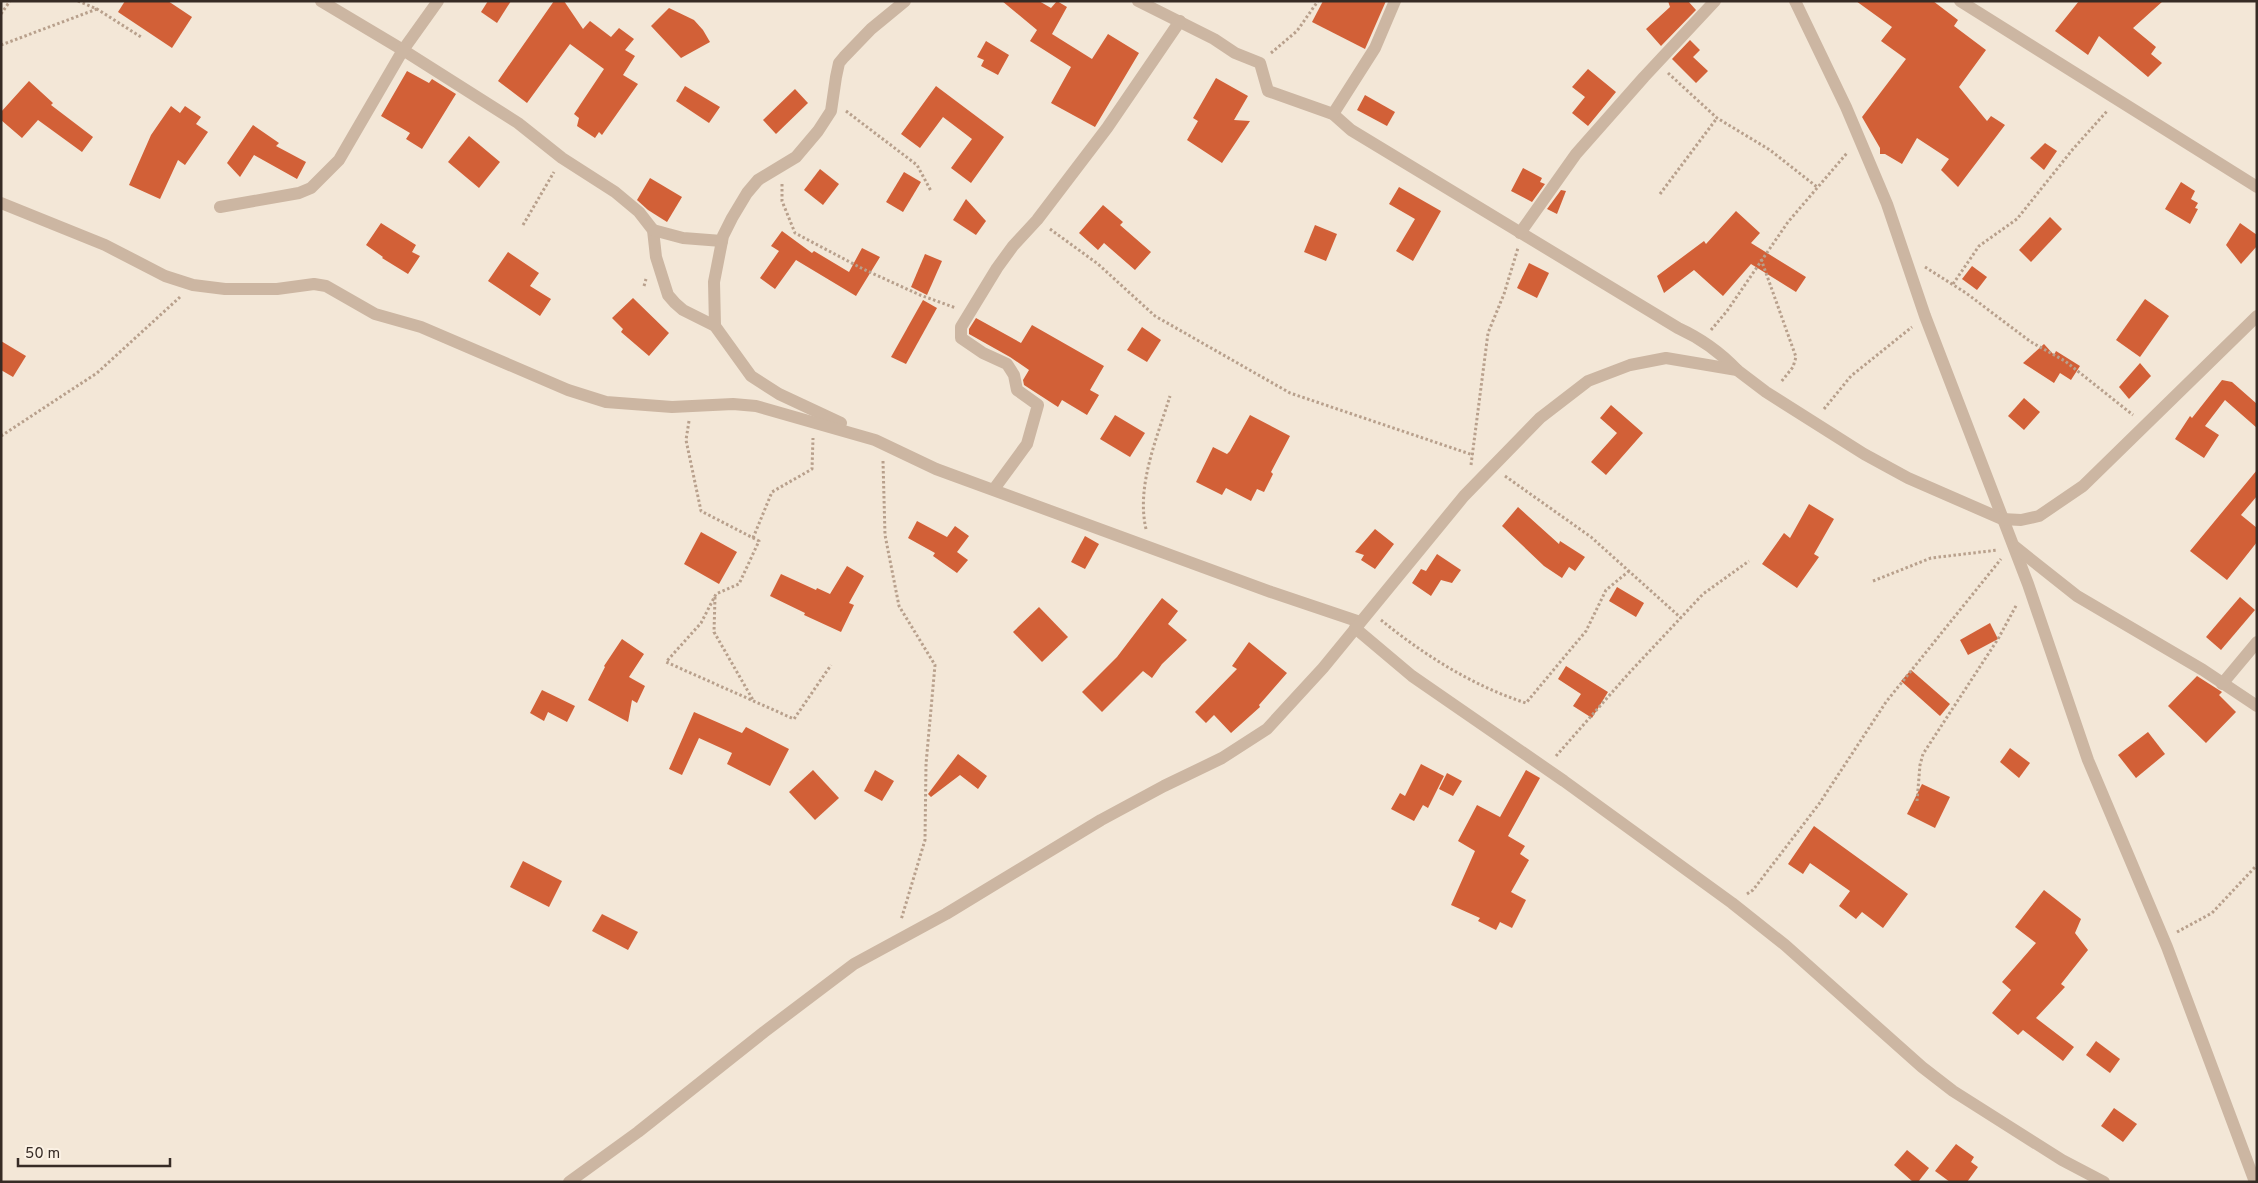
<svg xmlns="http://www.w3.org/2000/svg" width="2258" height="1183" font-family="Overpass,sans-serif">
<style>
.building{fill:#d26037}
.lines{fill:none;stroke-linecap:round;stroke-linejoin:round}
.path{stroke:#b8a08c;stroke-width:3;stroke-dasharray:2.5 2.5;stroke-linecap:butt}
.minor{stroke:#ccb6a2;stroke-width:12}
</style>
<rect width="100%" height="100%" fill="#f3e7d7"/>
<!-- building -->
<g class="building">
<path d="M125,1h43l24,16 -20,31 -54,-36z"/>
<path d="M488,1h23l-14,22 -16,-11z"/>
<path d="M554,1h10l19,28 7,-8 21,16 8,-9 15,11 -9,11 10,6 -12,19 15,9 -36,51 -3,-3 -4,6 -18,-12 2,-8 -5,-4 30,-45 -34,-25 -43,59 -29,-22z"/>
<path d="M1002,1h37l12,7 6,-7 10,6 -15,27 40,25 16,-25 31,19 -44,74 -44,-24 20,-36 -41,-26 7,-11z"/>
<path d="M1323,1h63l-21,48 -53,-27z"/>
<path d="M1668,1h20l8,9 -35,36 -15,-17 24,-22z"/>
<path d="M1856,1h77l25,19 -4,6 32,24 -27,37 28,34 4,-5 14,9 -47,62 -17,-17 8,-11 -32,-21 -15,26 -17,-10h-5v-6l-18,-31 44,-58 -25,-18 11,-14z"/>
<path d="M2079,1h84l-30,27 23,19 -5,7 11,9 -14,14 -49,-41 -11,19 -33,-24z"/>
<path d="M669,8l25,12 9,10 7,12 -29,16 -30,-32z"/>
<path d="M1690,40l10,10 -7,7 15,14 -12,12 -24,-24z"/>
<path d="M986,41l23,14 -11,20 -17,-9 3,-6 -7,-3z"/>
<path d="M1588,69l28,23 -28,34 -16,-13 13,-16 -13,-10z"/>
<path d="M407,71l22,12 3,-4 24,15 -34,55 -16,-10 4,-6 -29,-17z"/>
<path d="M1216,78l32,18 -14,24 16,1 -28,42 -35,-23 11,-19 -5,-3z"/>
<path d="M29,81l24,22 -2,2 42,32 -11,15 -44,-32 -16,18 -21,-18v-8z"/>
<path d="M685,86l35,21 -11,16 -33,-22z"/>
<path d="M936,86l68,51 -33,46 -20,-15 21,-29 -29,-22 -23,31 -19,-14z"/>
<path d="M795,89l13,14 -32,31 -13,-14z"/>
<path d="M1365,95l30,17 -8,14 -30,-16z"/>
<path d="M171,106l9,7 5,-7 16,11 -5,7 12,8 -23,33 -7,-5 -18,39 -31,-14 22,-50z"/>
<path d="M253,125l26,18 -3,3 30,16 -9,17 -43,-24 -14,22 -13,-14z"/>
<path d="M469,136l31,26 -21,26 -31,-26z"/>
<path d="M2045,143l12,8 -13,19 -14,-12z"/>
<path d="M1523,168l19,10 -2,4 5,2 -13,18 -21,-11z"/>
<path d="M820,169l19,15 -16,21 -19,-15z"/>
<path d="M904,172l17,10 -18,30 -17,-10z"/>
<path d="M650,178l32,19 -15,25 -19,-12 -11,-10z"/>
<path d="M2181,182l14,9 -4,8 7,4 -3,5 3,1 -8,15 -25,-15z"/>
<path d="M1399,187l42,24 -28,50 -17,-10 19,-32 -26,-15z"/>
<path d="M1561,190l5,1 -9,23 -10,-5z"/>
<path d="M966,199l20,22 -10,14 -23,-15z"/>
<path d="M1103,205l20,17 -3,3 31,27 -16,18 -31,-27 -6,7 -19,-17z"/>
<path d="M1736,211l24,22 -9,10 55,34 -10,15 -45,-28 -28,32 -29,-26 -30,23 -7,-17 47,-35 2,3z"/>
<path d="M2050,217l12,12 -31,33 -12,-12z"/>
<path d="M381,223l35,22 -4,7 8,4 -12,18 -26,-16 1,-1 -17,-12z"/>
<path d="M2240,223l17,12v11l-16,18 -15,-19z"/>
<path d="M1315,225l22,9 -11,27 -22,-9z"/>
<path d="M782,231l30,22 2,-2 35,21 13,-24 18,9 -24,39 -60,-36 -21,29 -15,-11 19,-27 -8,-5z"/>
<path d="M508,252l31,21 -9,13 21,13 -11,17 -52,-35z"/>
<path d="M925,254l17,7 -15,34 -16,-8z"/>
<path d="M1529,263l20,10 -12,25 -20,-10z"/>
<path d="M1972,266l15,11 -10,13 -15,-11z"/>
<path d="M633,298l36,35 -20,23 -28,-24 2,-3 -11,-11z"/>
<path d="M2145,299l24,17 -29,41 -24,-17z"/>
<path d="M923,300l14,8 -31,56 -15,-7z"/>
<path d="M976,318l45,25 11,-18 72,41 -14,24 9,5 -12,20 -25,-15 -4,7 -34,-22 -1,-5 6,-10 -19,-13 -41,-23v-5z"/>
<path d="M1142,327l19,13 -14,22 -20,-12z"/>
<path d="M1,341l25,15 -13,21 -12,-7z"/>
<path d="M2044,344l10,11 2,-4 24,15 -9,14 -11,-7 -6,10 -31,-20z"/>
<path d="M2140,363l11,13 -22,23 -10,-12z"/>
<path d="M2222,380l10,2 25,22v24l-32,-28 -20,26 14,9 -15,23 -29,-19 15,-23 2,2z"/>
<path d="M2024,398l16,14 -16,18 -16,-14z"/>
<path d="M1611,405l32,28 -37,42 -15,-13 26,-29 -17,-15z"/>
<path d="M1115,415l30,18 -15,24 -30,-18z"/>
<path d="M1250,415l40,21 -19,36 2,2 -9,18 -7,-3 -6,12 -25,-13 -4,7 -26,-13 17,-35 14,7 3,-3z"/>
<path d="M2257,470v26l-16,19 16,13v14l-30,38 -37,-29z"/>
<path d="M1809,504l25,15 -20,35 5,3 -22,31 -35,-24 22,-31 6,5z"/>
<path d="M1518,507l41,37 1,-3 25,16 -10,14 -6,-4 -7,11 -18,-12 -42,-40z"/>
<path d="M917,521l30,16 8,-11 14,10 -12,16 11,8 -11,13 -24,-17 2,-3 -27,-15z"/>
<path d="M1375,529l19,15 -19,25 -14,-9 3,-5 -9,-3z"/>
<path d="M701,532l36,20 -18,32 -35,-20z"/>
<path d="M1085,536l14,8 -14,25 -14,-7z"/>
<path d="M1437,554l24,16 -9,13 -11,-3 -10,16 -19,-13 9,-14 5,2z"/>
<path d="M847,566l17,10 -15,27 5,2 -13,27 -37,-17 1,-2 -35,-17 11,-22 35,16 1,-2 13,6z"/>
<path d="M1617,587l27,16 -8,14 -27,-16z"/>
<path d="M2240,597l15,13 -34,40 -15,-13z"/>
<path d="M1162,598l16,13 -10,13 19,16 -25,24 -10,14 -9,-7 -41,41 -20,-20 35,-35z"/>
<path d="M1039,607l29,30 -26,25 -29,-30z"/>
<path d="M1990,623l8,16 -30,16 -8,-15z"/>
<path d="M622,639l22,15 -15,23 16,9 -8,17 -5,-3 -4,22 -40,-22 17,-33 -1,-1z"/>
<path d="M1249,642l38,31 -28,32 1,2 -29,26 -17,-18 -8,8 -11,-11 42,-43 -5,-3z"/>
<path d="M1566,666l42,26 -16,26 -19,-12 8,-12 -23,-15z"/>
<path d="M1911,670l39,34 -10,12 -39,-35z"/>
<path d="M2197,676l25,16 -3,3 17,17 -30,31 -38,-37z"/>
<path d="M542,690l33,16 -8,16 -19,-10 -4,9 -14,-8z"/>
<path d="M694,712l48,21 4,-6 43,22 -19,37 -43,-22 5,-11 -33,-15 -17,37 -13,-6z"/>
<path d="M2148,732l17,22 -29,24 -18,-23z"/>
<path d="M2010,748l20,15 -11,15 -19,-16z"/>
<path d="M958,754l29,22 -9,13 -18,-14 -29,22 -3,-3z"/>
<path d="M1421,764l23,12 -16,32 -5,-3 -9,16 -23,-12 9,-16 5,3z"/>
<path d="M813,770l26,28 -24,22 -26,-28z"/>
<path d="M875,770l19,11 -12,20 -18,-10z"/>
<path d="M1526,770l14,8 -32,58 17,10 -5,8 9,6 -18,32 15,8 -14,28 -12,-6 -4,8 -18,-9 2,-3 -29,-13 24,-54 -17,-10 19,-36 23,12z"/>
<path d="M1447,773l15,8 -9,15 -14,-7z"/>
<path d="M1922,784l28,13 -15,31 -28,-14z"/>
<path d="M1814,826l94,68 -25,34 -21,-16 -6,7 -17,-13 11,-15 -40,-28 -7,11 -15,-10z"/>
<path d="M523,861l39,20 -13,26 -39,-20z"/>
<path d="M2044,890l37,29 -6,14 13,17 -27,34 4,3 -29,31 38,29 -11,14 -40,-31 -5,5 -26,-22 19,-23 -9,-8 34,-39 -21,-16z"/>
<path d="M602,914l36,18 -10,18 -36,-19z"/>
<path d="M2096,1041l24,18 -10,14 -24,-18z"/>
<path d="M2114,1108l23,16 -14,18 -22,-16z"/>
<path d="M1956,1144l18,13 -3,5 7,5 -11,15h-17l-15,-11z"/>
<path d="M1907,1150l22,18 -11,14h-5l-19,-17z"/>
</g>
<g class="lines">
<!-- path -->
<g class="path">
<path d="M78,1l19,8 44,28"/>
<path d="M1,14l9,-13"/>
<path d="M1,45l96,-36"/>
<path d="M1271,53l26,-22 21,-30"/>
<path d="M1668,73l49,45 53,32 47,37"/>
<path d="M846,111l71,54 14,26"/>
<path d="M782,184v17l13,32 68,36 57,26 36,13"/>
<path d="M1660,194l57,-76"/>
<path d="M523,225l31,-53"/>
<path d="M1050,229l48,35 57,52 135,77 183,62"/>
<path d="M1761,259l35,98 -3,10 -12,15"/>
<path d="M1925,267l41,26 65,49 34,19 68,54"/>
<path d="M1953,284l26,-38 38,-27 56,-70 35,-39"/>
<path d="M644,286l2,-7"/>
<path d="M1711,330l16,-19 61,-89 59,-69"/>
<path d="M1824,409l27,-33 61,-49"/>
<path d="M689,421l-3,19 15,71 58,30 -20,43 -23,10 -15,29 -35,39 128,57 37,-54"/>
<path d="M1,436l96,-63 83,-76"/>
<path d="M883,461l2,74 14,71 36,59 -9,99 -1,76 -24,80"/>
<path d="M1471,465l17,-132 16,-39 14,-46"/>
<path d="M1505,476l86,61 90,81"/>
<path d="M1146,529c-10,-43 11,-91 24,-133"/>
<path d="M753,538l19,-46 40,-23 1,-31"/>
<path d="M1873,581l58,-23 67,-8"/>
<path d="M715,597l-1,35 39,68"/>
<path d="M1381,620c43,35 92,66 145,83l60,-72 20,-41 23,-19"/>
<path d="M1556,756l74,-84 73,-78 46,-33"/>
<path d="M1917,801l3,-36 3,-11 75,-115 19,-35"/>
<path d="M1747,894l6,-4 66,-86 67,-102 115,-143"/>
<path d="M2177,932l35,-19 45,-48"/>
</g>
<!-- minor -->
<g class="minor">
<path d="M321,1l82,49 115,73 44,35 53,34 24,20 14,18 3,27 12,38 7,8 8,7 32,16 36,50 28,18 62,29"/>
<path d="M1138,1l76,38 21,14 25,10 8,28 65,23 18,16 327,198c24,11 41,23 59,42"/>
<path d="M1795,1l51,106 41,97 38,112 103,268 60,176 79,187 88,235"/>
<path d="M1960,1l297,186"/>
<path d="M1333,114l42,-66 20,-47"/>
<path d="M1,203l104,42 60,31 28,9 32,4h52l37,-5 12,2 49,28 46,13 147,63 38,12 66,5 61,-3 23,2 119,34 61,29 335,123 89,30"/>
<path d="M220,207l79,-14 12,-5 28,-28 64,-110 35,-49"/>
<path d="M653,230l30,8 39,3"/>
<path d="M1520,233l56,-79 68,-77 71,-76"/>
<path d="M715,326l-1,-44 9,-46 9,-18 15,-25 11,-13 38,-23 22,-26 13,-20 5,-34 3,-14 5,-6 27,-28 34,-28"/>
<path d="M994,489l33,-45 11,-39 -21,-15 -3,-15 -7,-11 -24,-11 -22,-15v-11l36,-59 16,-22 24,-26 70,-92 73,-107"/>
<path d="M2014,546l63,50 126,74 54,36"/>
<path d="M1355,628l57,48 152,105 168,122 53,42 137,122 31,24 109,69 42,22"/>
<path d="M2222,684l35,-42"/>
<path d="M569,1182l69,-50 126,-100 90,-68 92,-50 155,-94 63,-34 58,-28 45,-29 56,-61 141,-172 76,-78 48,-37 42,-16 36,-7 71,12 29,22 98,62 44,24 94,41 19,1 18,-4 44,-30 174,-170"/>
</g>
</g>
<!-- border -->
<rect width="2258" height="1183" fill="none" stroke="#362b25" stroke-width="5"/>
<!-- scale -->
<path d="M18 1158v8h152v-8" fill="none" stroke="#362b25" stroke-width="2.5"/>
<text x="25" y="1158" font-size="15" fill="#362b25" stroke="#fbf1e4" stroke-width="4" paint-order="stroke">50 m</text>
</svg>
